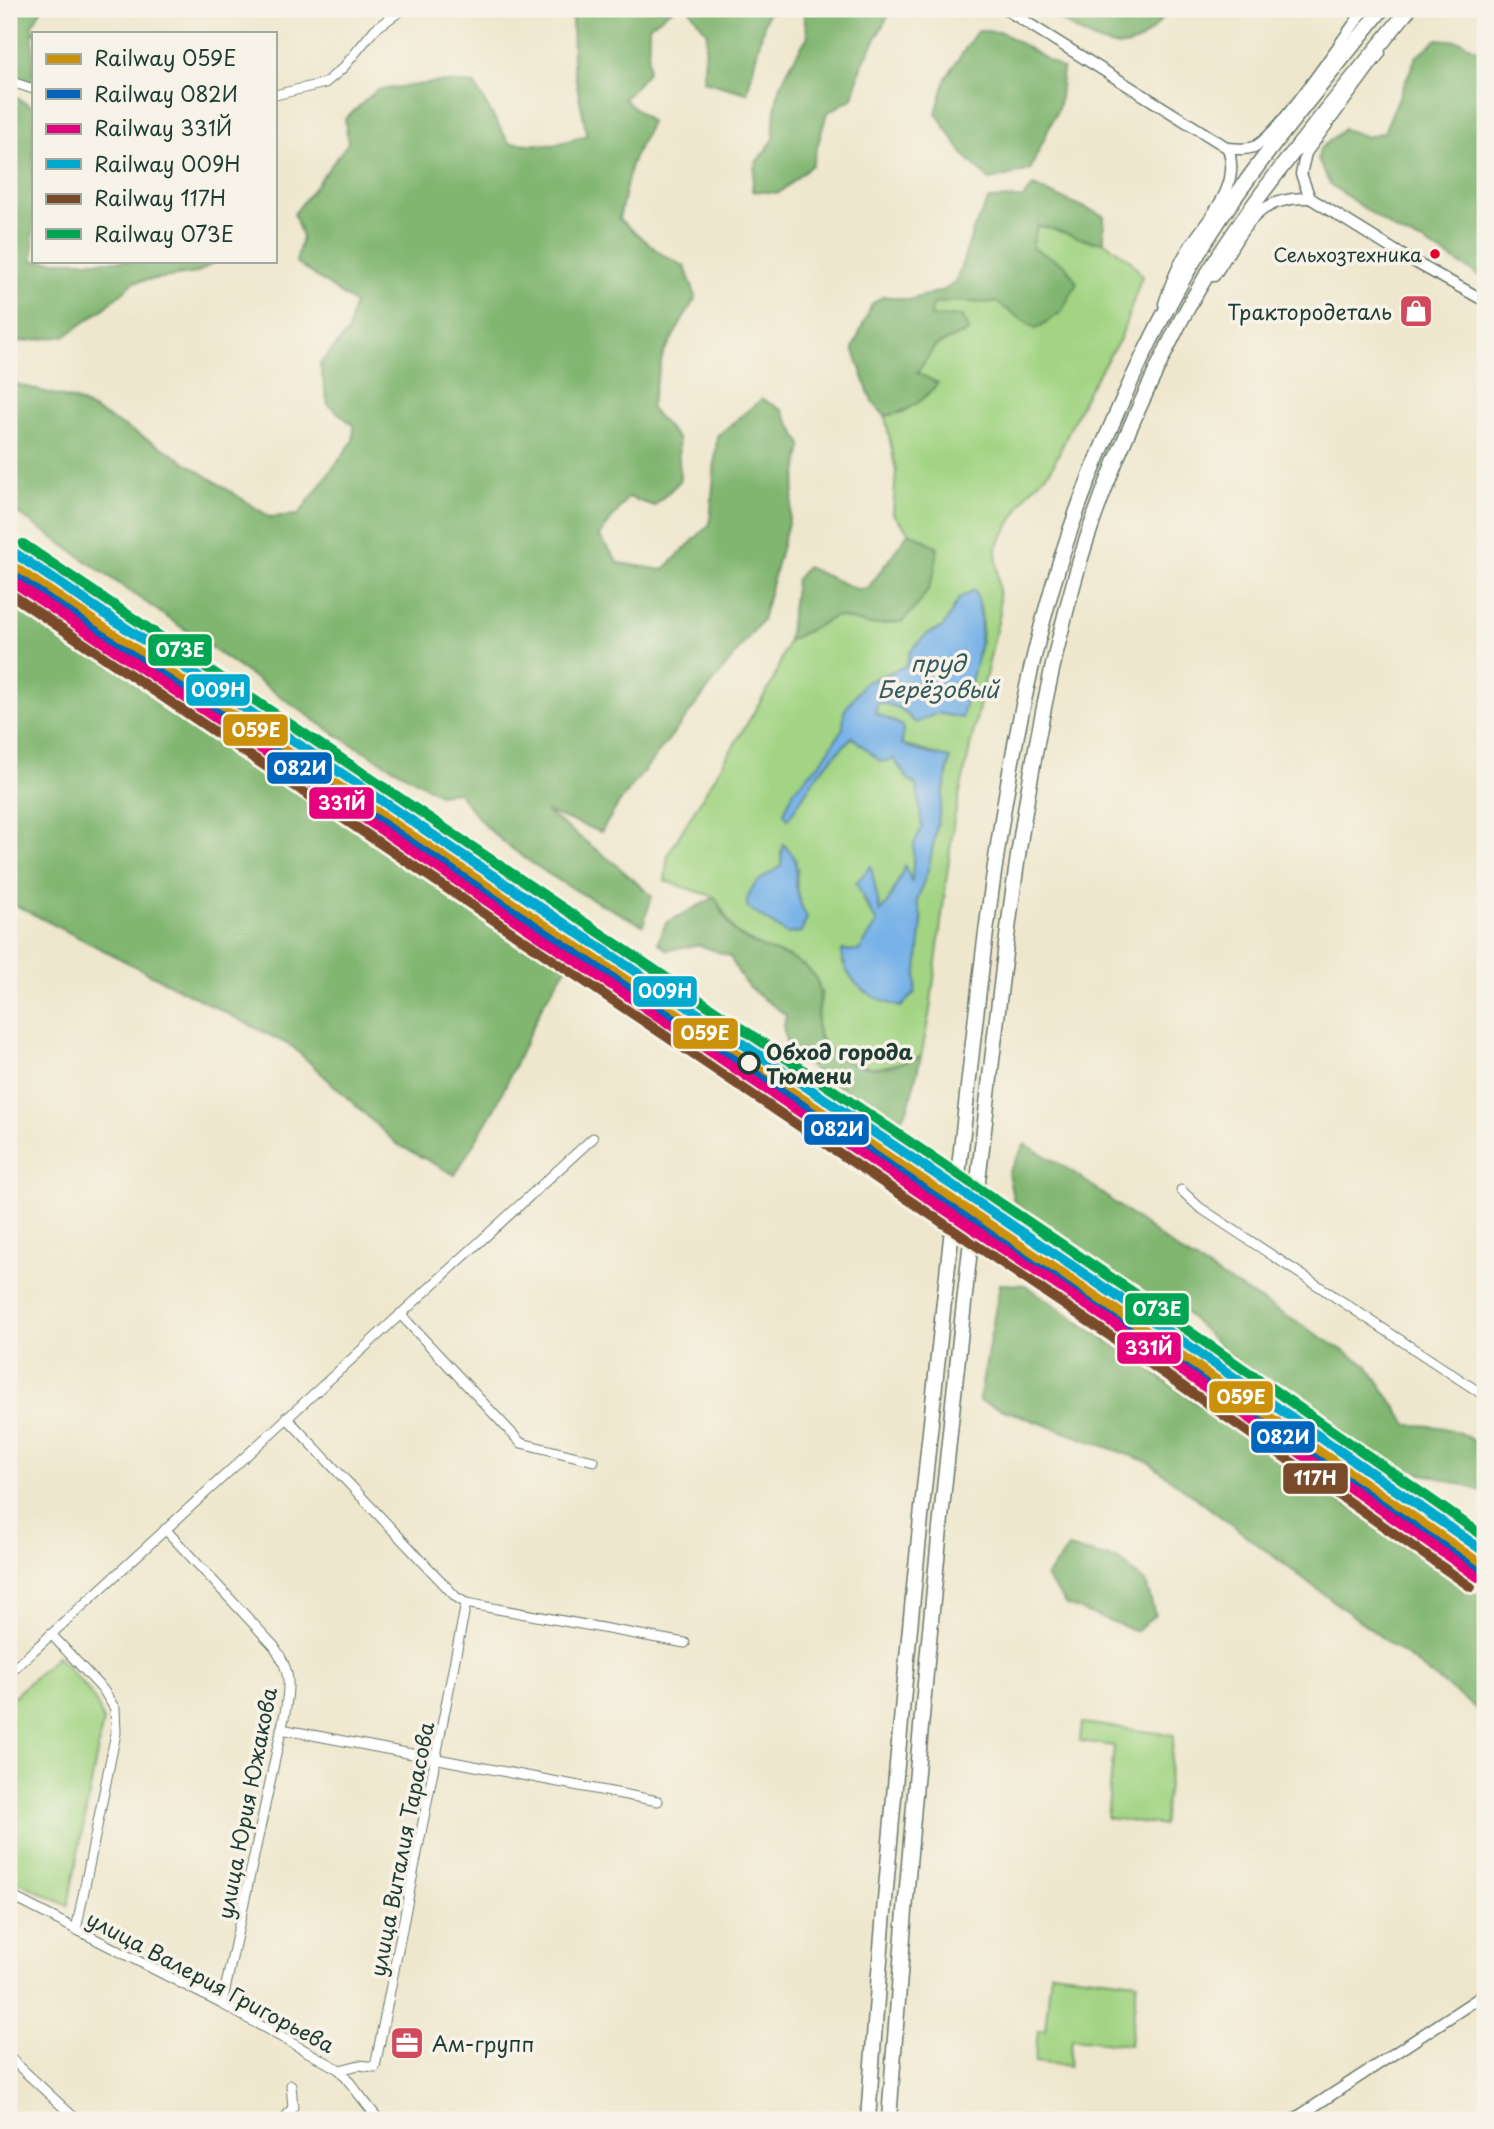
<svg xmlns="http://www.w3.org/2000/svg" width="1494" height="2129" font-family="'Playpen Sans',sans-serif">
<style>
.green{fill:#a2d483;stroke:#60885c;stroke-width:2;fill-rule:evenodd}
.forest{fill:#81b671;stroke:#507a52;stroke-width:2}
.water{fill:#78b2e8;stroke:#4c788e;stroke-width:2}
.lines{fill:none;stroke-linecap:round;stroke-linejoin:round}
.minor-casing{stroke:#68786a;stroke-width:11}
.tertiary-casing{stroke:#68786a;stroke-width:13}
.trunk-casing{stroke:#68786a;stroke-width:17}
.minor{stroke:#fff;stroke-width:9}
.tertiary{stroke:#fff;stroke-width:10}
.trunk{stroke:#fff;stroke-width:14}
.rail-1-casing{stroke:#f7f3e8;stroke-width:16}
.rail-2-casing{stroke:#f7f3e8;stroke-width:16}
.rail-3-casing{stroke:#f7f3e8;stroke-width:16}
.rail-4-casing{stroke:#f7f3e8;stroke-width:16}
.rail-5-casing{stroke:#f7f3e8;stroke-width:16}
.rail-6-casing{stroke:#f7f3e8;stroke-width:16}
.rail-1{stroke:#cc910a;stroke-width:10}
.rail-2{stroke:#0065bd;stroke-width:10}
.rail-3{stroke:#e5007d;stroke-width:10}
.rail-4{stroke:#00a9ce;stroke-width:10}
.rail-5{stroke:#7a4b2a;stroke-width:10}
.rail-6{stroke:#00a651;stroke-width:10}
.bus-dot{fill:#e4002b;stroke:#f7f3e8;stroke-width:2.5}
.stop-dot{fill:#f7f3e8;stroke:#1f3d34;stroke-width:3.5}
.labels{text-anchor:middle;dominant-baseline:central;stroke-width:7;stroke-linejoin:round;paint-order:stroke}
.bus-label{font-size:19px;fill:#1f3d34;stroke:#f7f3e8;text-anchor:end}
.poi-label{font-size:21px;fill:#1f3d34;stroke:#f7f3e8;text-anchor:end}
.stop-label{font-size:21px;font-weight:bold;fill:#1f3d34;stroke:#f7f3e8;text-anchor:start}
.street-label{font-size:21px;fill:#1f3d34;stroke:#f7f3e8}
.water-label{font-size:23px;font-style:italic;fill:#355a61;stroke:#f7f3e8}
.line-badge{stroke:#f7f3e8;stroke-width:2.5}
.badge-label{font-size:19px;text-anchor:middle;font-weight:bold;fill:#fff}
</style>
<rect width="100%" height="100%" fill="#f7f3e8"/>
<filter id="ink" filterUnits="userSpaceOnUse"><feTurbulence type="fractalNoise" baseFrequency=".0143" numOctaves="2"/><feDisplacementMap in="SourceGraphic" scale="14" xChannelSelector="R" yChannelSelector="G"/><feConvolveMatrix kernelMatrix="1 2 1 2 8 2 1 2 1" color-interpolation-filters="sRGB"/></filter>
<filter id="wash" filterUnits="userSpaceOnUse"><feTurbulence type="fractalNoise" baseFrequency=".00686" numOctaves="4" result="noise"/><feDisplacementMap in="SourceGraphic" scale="28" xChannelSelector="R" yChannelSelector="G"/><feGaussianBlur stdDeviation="1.57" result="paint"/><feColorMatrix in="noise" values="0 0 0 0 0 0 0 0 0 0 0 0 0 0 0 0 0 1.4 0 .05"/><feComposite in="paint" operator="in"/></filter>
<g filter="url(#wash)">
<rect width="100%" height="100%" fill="#efe7cd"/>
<!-- green -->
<g class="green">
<path d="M1037,226l24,3 31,13h12l26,18 12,16 -22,63 -33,53 -35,76 -25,26 -31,54 4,65 -46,206 -24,192 -9,46 -43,11 -36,-7 -17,-14 -9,-20 6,-34 -32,-36 -23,-7 -31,-17 -21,-36 -50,-16 3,-27 105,-173 15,-40 48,-25 34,9 68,-78 -29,-15 -16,-18 3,-43 -11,-55 19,-4 33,-29 -20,-10 18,-27 34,-15 -39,-14 2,-12c24,-8 40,0 64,-4l40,28 25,-17 16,-29 -13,-19 -32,-16zM974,591c11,19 11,59 -3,78 -14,20 -38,37 -55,54l-16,-15 -22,-6 -3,12 28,12 -1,18 48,15 -21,107 -12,35 5,19 -4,29 -75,15v-14l16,2 18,-29 -15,-24 9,-32 9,46 9,-12 16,-34 7,18 2,-41 8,-17 -5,-41 -9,-7 -14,-20 -42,-22 -33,35 -31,46 7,-28 27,-29 21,-33 21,-45 42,-17 4,-14 17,-18 16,-7 16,-28zM781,852l17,16c-4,18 0,34 9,50l-20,16 -40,-27 23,-33 11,-8z"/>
<path d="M57,1656c18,20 40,38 46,65l-35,185 -59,-29v-176z"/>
<path d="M1082,1723l92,12 -11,90 -56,-7 7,-72 -34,-5z"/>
<path d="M1051,1972l86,10 -7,63 -58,-6 -3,27 -34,-4 3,-32h7z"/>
</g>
<!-- forest -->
<g class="forest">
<path d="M12,9h30l-11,18 9,6h-7v51l-24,-9v-57z"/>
<path d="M572,9h101l-24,17 -1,46 -24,27 27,23 -20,42 -12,55 41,34 25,14 11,30 -33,57 -13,54 28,31 2,42 -26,25 -26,-9 -29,39 20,27 44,7 47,-46 7,-88 45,-37 20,11 20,35 -13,74 -27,101 -143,183 -18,29 -56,-21 69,52 38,33 -9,29c-53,-26 -104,-52 -149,-91 -14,-12 -25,-28 -36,-42l-19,2 -103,-59 -327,-228v-125l69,19 87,48 105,68 28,-2 55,-74 1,-15 -26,-22 -8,-40 28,-32 6,-29 -58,-41 6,-25 -8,-23 54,-71 -3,-24 32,-29 64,-8 33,2 35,59 45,2 33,-10 -14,-70z"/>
<path d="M689,9h109l-31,4 -20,80 -44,-12 4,-48z"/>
<path d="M802,9h90l-31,57 -8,32 -26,15 -15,52 -33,28 -27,-2 3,-27 19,-25c-2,-45 10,-65 34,-103z"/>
<path d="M1045,9h125c-11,13 -23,31 -41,36 -27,8 -63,-22 -84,-36z"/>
<path d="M977,31l24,1 62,37 -4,37 -29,64 -40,10 -26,-25 -28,-42 10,-35z"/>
<path d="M1437,39l24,2 24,14v224l-62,-37 -25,-10 -68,-48 -12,-24 2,-11 24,-20 23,8 17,-5 32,-75z"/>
<path d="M9,94l24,13v154h183l-19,12 -63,9 -28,25 -41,29 -48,6 -8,18z"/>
<path d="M1033,186l71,30v26c-22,1 -44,-14 -67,-16l-5,22 32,16 13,19 -16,29 -25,17 -40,-27c-24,3 -40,-5 -64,3l-1,12 31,-1 7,15 -34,15 -18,27 21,10c-16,19 -29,28 -53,33l-13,-14 -19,-54 19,-44 12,-8 25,4 35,-10 12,-8 18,-54 15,-29 34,-1z"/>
<path d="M909,532l29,15c-3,37 -11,50 -36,75l-32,3 -34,-9 -48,25 8,-61 10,-13 50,22 12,-1z"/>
<path d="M9,587l560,376 -26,41 -47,102 -41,69 -58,-31 -104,-97 -284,-145z"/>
<path d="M715,897c6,12 12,28 22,37 21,17 51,17 71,35 18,16 10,34 9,55 -1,29 37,46 62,44 14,-1 29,-7 42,-11l-13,51 -7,11c-26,-12 -98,-49 -112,-72 -7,-12 -6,-19 -3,-32 -30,-23 -39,-22 -56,-59l-31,-11 -32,5 -9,-8 8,-19z"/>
<path d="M1025,1144l48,28 106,79 188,114 41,60c32,0 54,3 77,26v41l-52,-16 -54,-11 -143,-104 -51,-49 -45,-5 -49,-32 -75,-63 -8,-39z"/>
<path d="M1000,1284l25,1 460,315v115l-337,-253 -169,-61z"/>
<path d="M1068,1548l51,12 27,23 9,32 -18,16 -70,-26 -21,-28z"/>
</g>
<!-- water -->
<g class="water">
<path d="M974,590c18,39 -4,88 -12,128l-25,-5 -21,10 -16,-15 -22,-6 -3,11 28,13 -1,18 15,7 33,7 -21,108 -12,35 5,19 -7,72 -14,15c-29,-8 -58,-24 -59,-57l17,1 18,-28 -21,-40 15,-17 9,46 9,-11 16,-35 7,17 2,-39 8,-17 -5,-41 -9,-7 -14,-20 -13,3 -29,-25 -33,35 -31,47 -4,-6 10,-23 28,-29 21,-33 1,-17 20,-28 42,-17 4,-14 17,-18 16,-7 16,-28z"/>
<path d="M783,844c20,19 10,20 13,41 2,13 5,23 11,33l-6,14 -14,2 -40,-27c0,-24 18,-30 34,-41z"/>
</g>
</g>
<g filter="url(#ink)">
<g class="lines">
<!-- minor casing -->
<g class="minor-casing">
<g id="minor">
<path d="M9,81l24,8"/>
<path d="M275,95l50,-12 18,-15 32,-39 28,-20"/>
<path d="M1181,1190l18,17 286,189"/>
<path d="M400,1314l121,129 73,18"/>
<path d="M286,1417l170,180 10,6 26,5 193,35"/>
<path d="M165,1529l109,117c17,25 16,37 11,67l-63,291"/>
<path d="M51,1634l53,57 11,18 1,24 -40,197"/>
<path d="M9,1673l584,-535"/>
<path d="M281,1729l377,72"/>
<path d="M9,1895l213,109 118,66 39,50"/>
<path d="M9,2057l68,63"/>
<path d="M340,2070l19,-5 16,2 91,-464"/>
<path d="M284,2120l9,-13 -2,-22"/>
</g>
</g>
<!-- tertiary casing -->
<g class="tertiary-casing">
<g id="tertiary">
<path d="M1005,9l223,139c9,1 18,2 26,-1 25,-11 90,-111 111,-138"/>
<path d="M1310,198l-9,-24 5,-21 74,-100"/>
<path d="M1310,198l92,57 83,46"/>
<path d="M1214,276c29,-43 38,-80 96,-78"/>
<path d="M1164,304c6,-19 13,-38 24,-55 20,-32 54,-61 40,-101"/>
<path d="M1293,2120l192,-126"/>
</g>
</g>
<!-- trunk casing -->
<g class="trunk-casing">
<g id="trunk">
<path d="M868,2120c22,-318 55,-636 91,-953 26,-226 46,-476 130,-688 33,-82 70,-164 118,-240 51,-81 116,-155 175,-230"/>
<path d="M889,2120c22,-308 51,-615 87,-922 25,-206 42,-415 98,-616 22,-82 58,-162 95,-238 59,-123 155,-229 240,-335"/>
</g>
</g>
<!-- minor -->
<use href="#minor" class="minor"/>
<!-- tertiary -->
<use href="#tertiary" class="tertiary"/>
<!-- trunk -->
<use href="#trunk" class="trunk"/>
<!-- rail-1 casing -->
<g class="rail-1-casing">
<path id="rail-1" d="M9,564l1114,751 362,252"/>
</g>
<!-- rail-2 casing -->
<g class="rail-2-casing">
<path id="rail-2" d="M9,573l785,527 691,476"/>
</g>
<!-- rail-3 casing -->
<g class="rail-3-casing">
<path id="rail-3" d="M9,579l1107,746 362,252"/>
</g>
<!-- rail-4 casing -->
<g class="rail-4-casing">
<path id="rail-4" d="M16,554l1114,751 355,247"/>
</g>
<!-- rail-5 casing -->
<g class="rail-5-casing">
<path id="rail-5" d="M9,593l1100,742 362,252"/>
</g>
<!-- rail-6 casing -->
<g class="rail-6-casing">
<path id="rail-6" d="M23,544l1114,751 348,242"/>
</g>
<!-- rail-1 -->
<use href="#rail-1" class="rail-1"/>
<!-- rail-2 -->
<use href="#rail-2" class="rail-2"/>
<!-- rail-3 -->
<use href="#rail-3" class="rail-3"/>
<!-- rail-4 -->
<use href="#rail-4" class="rail-4"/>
<!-- rail-5 -->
<use href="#rail-5" class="rail-5"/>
<!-- rail-6 -->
<use href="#rail-6" class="rail-6"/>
</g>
</g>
<!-- icons -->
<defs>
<g id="shop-square" transform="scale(1.75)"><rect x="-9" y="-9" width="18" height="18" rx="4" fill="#d1495b" stroke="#f7f3e8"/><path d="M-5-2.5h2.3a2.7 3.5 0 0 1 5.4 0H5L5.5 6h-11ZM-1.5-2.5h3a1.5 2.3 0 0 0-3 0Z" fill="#fff"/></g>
<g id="office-square" transform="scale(1.75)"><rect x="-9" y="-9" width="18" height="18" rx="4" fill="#d1495b" stroke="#f7f3e8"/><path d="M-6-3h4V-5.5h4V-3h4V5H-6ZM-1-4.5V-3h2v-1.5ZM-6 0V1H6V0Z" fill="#fff"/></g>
</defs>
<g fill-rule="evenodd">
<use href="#shop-square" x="1416" y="311"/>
<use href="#office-square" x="407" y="2043"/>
</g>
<!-- markers -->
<circle class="bus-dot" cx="1435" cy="254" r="6"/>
<circle class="stop-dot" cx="749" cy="1063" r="10"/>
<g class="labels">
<!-- bus labels -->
<g class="bus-label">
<text x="1422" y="254">Сельхозтехника</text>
</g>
<!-- poi labels -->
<g class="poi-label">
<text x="1392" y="311">Трактородеталь</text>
<text x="432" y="2043" text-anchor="start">Ам-групп</text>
</g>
<!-- stop labels -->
<g class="stop-label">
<text x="766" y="1051">Обход города<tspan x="766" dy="24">Тюмени</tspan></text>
</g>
<!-- street labels -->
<g class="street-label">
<text transform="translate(246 1803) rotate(-79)">улица Юрия Южакова</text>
<text transform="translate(401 1849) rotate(-79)">улица Виталия Тарасова</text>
<text transform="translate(211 1981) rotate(28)">улица Валерия Григорьева</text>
</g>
<!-- water labels -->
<g class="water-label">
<text x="938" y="662">пруд<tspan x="938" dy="26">Берёзовый</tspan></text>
</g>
</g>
<g class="line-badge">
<rect x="147" y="633" width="66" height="34" rx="7" fill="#00a651"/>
<rect x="185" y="673" width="66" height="34" rx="7" fill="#00a9ce"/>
<rect x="222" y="713" width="67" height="34" rx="7" fill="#cc910a"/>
<rect x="266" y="751" width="67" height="34" rx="7" fill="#0065bd"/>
<rect x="308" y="786" width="67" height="34" rx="7" fill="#e5007d"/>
<rect x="632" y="975" width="66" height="33" rx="7" fill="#00a9ce"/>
<rect x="672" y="1017" width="67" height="33" rx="7" fill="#cc910a"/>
<rect x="803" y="1113" width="67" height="33" rx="7" fill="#0065bd"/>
<rect x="1124" y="1292" width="66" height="34" rx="7" fill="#00a651"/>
<rect x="1116" y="1331" width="66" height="34" rx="7" fill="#e5007d"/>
<rect x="1208" y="1380" width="66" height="34" rx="7" fill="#cc910a"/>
<rect x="1250" y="1420" width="66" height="34" rx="7" fill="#0065bd"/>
<rect x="1282" y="1462" width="67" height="33" rx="7" fill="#7a4b2a"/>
</g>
<g class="badge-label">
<text x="180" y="657">073Е</text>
<text x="218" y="697">009Н</text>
<text x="256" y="737">059Е</text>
<text x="300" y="775">082И</text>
<text x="342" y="810">331Й</text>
<text x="665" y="998">009Н</text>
<text x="705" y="1040">059Е</text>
<text x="837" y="1136">082И</text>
<text x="1157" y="1316">073Е</text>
<text x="1149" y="1355">331Й</text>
<text x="1241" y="1404">059Е</text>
<text x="1283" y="1444">082И</text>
<text x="1315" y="1485">117Н</text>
</g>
<!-- margin -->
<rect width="1494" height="2129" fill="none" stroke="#f7f3e8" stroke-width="35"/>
<!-- legend -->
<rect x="32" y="32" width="245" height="231" fill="#f7f3e8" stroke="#a1aaa0" stroke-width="2"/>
<rect x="46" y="54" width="35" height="10" fill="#cc910a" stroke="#a1aaa0" stroke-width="2"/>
<text x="94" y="66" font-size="21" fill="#1f3d34">Railway 059Е</text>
<rect x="46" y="89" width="35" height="10" fill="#0065bd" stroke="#a1aaa0" stroke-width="2"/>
<text x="94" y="102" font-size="21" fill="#1f3d34">Railway 082И</text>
<rect x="46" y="124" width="35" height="10" fill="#e5007d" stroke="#a1aaa0" stroke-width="2"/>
<text x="94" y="136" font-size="21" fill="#1f3d34">Railway 331Й</text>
<rect x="46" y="159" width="35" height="10" fill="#00a9ce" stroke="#a1aaa0" stroke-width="2"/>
<text x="94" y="172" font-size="21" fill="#1f3d34">Railway 009Н</text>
<rect x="46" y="194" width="35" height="10" fill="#7a4b2a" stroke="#a1aaa0" stroke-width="2"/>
<text x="94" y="206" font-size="21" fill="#1f3d34">Railway 117Н</text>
<rect x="46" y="229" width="35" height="10" fill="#00a651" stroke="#a1aaa0" stroke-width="2"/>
<text x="94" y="242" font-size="21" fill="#1f3d34">Railway 073Е</text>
</svg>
